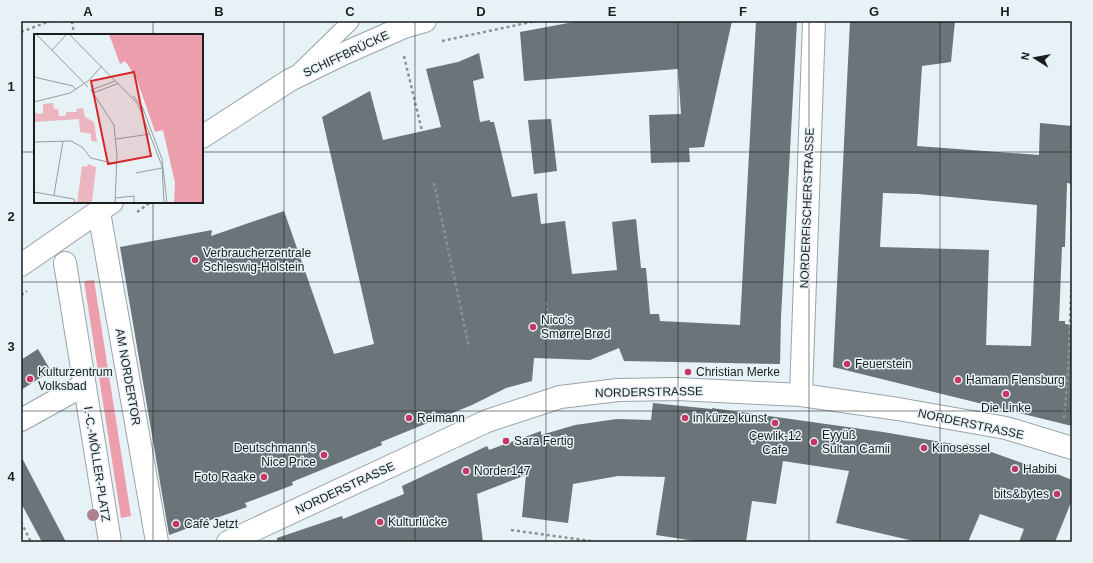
<svg xmlns="http://www.w3.org/2000/svg" width="1093" height="563" font-family="Arial,sans-serif">
<style>
.water{fill:#ec9ead}
.building{fill:#6b7478;fill-rule:evenodd}
.lines{fill:none;stroke-linecap:round;stroke-linejoin:round}
.service-casing{stroke:#99a3a8;stroke-width:18}
.pedestrian-casing{stroke:#99a3a8;stroke-width:24}
.minor-casing{stroke:#99a3a8;stroke-width:24}
.secondary-casing{stroke:#99a3a8;stroke-width:24}
.path{stroke:#8a9295;stroke-width:2.5;stroke-dasharray:3 3;stroke-linecap:butt}
.service{stroke:#fff;stroke-width:16}
.pedestrian{stroke:#fff;stroke-width:22}
.minor{stroke:#fff;stroke-width:22}
.secondary{stroke:#fff;stroke-width:22}
.tree{fill:#ad8192}
.grid{fill:none;stroke:#191d1e;stroke-width:1;stroke-opacity:0.55}
.poi-dot{fill:#c63864;stroke:#e7f2f7;stroke-width:1.5}
.labels{text-anchor:middle;dominant-baseline:central;stroke-width:3;stroke-linejoin:round;paint-order:stroke}
.street-label{font-size:12px;fill:#191d1e;stroke:#e7f2f7}
.poi-label{font-size:12px;fill:#191d1e;stroke:#e7f2f7;text-anchor:start}
.inset-road{fill:none;stroke:#959da0;stroke-width:1}
.view{fill:#d62828;fill-opacity:0.15;stroke:#d62828;stroke-width:2}
.inset-edge{fill:none;stroke:#191d1e;stroke-width:2}
.neatline{fill:none;stroke:#191d1e;stroke-width:1.5}
.grid-label{font-size:13px;text-anchor:middle;font-weight:bold;fill:#191d1e}
</style>
<rect width="100%" height="100%" fill="#e7f2f7"/>
<!-- water -->
<path class="water" d="M94,280l37,236 -10,2 -37,-237z"/>
<!-- building -->
<g class="building">
<path d="M579,21h153l-28,126 -15,1 1,14 -39,1 -2,-48 32,-1 -3,-45 -154,12 -4,-49z"/>
<path d="M756,21h41l-16,296 -1,47 -156,-3 -5,-13 -29,12 -56,-2 -2,23 -26,7 -34,17 -91,37 1,3 -90,37 1,3 -48,18 2,4 -78,28 -49,-288 92,-17 -1,6 73,-25 50,143 40,-10 -52,-227 48,-26 13,49 58,-13 -15,-58 32,-7 21,-9 5,25 -11,3 7,41 10,-2v2h4l18,75 25,-4 4,31 24,-3 7,53 45,-4 -5,-48 24,-3 5,49h5l4,46h9l1,7 80,4z"/>
<path d="M850,21h105l-4,41 -29,4 -5,80 122,9 1,-32 32,3v58l-5,-1 -2,64h-3l-3,74h6v3l7,1v101l-239,-59zM883,193l35,1 119,11 -6,141 -45,-1 3,-95 -109,-3z"/>
<path d="M551,119l6,52 -23,3 -6,-54z"/>
<path d="M38,349l13,22 -30,19v-30z"/>
<path d="M653,403l59,6v-1l171,24 82,14 1,-3 73,26 1,-2 32,13v20l-17,42h-36l5,-13 -44,-15 -12,28h-50l-82,-19 13,-52 -66,-10 -7,43 -24,-3 -6,41h-45l-45,-7 9,-58 -47,-1 -45,8 -5,39 -46,-6 4,-42 -49,19 6,48h-206v-4l65,-22 1,3 61,-25 -2,-8 85,-40 2,4 52,-19v4l34,-10 42,-6 34,1z"/>
<path d="M21,456l45,86h-24l-21,-39z"/>
</g>
<g class="lines">
<!-- service casing -->
<g class="service-casing">
<path id="service" d="M300,71l51,-50"/>
</g>
<!-- pedestrian casing -->
<g class="pedestrian-casing">
<g id="pedestrian">
<path d="M65,263l45,279"/>
<path d="M21,420l63,-35"/>
</g>
</g>
<!-- minor casing -->
<g class="minor-casing">
<g id="minor">
<path d="M99,212l58,330"/>
<path d="M801,395l13,-374"/>
<path d="M228,542l259,-121 73,-24 58,-7 59,-1 124,6 97,14 108,19 66,20"/>
</g>
</g>
<!-- secondary casing -->
<g class="secondary-casing">
<g id="secondary">
<path d="M202,137l88,-57 55,-27 59,-26 21,-6"/>
<path d="M21,265l91,-63"/>
</g>
</g>
<!-- path -->
<g class="path">
<path d="M72,21l2,14"/>
<path d="M21,32l29,-11"/>
<path d="M442,41l94,-20"/>
<path d="M404,56l18,75"/>
<path d="M434,183l35,164"/>
<path d="M137,212l14,-10"/>
<path d="M21,295l6,-4"/>
<path d="M546,302l4,30"/>
<path d="M1064,418l4,-45 4,-107"/>
<path d="M21,522l10,20"/>
<path d="M511,530l87,12"/>
</g>
<!-- service -->
<use href="#service" class="service"/>
<!-- pedestrian -->
<use href="#pedestrian" class="pedestrian"/>
<!-- minor -->
<use href="#minor" class="minor"/>
<!-- secondary -->
<use href="#secondary" class="secondary"/>
</g>
<!-- trees -->
<circle class="tree" cx="93" cy="515" r="6"/>
<!-- grid -->
<path class="grid" d="M153,21v14M284,21v521M415,21v521M546,21v521M678,21v521M809,21v521M940,21v521M21,152h14M202,152h870M153,202v340M21,282h1051M21,411h1051"/>
<!-- markers -->
<g class="poi-dot">
<circle cx="195" cy="260" r="4"/>
<circle cx="533" cy="327" r="4"/>
<circle cx="847" cy="364" r="4"/>
<circle cx="688" cy="372" r="4"/>
<circle cx="30" cy="379" r="4"/>
<circle cx="958" cy="380" r="4"/>
<circle cx="1006" cy="394" r="4"/>
<circle cx="409" cy="418" r="4"/>
<circle cx="685" cy="418" r="4"/>
<circle cx="775" cy="423" r="4"/>
<circle cx="506" cy="441" r="4"/>
<circle cx="814" cy="442" r="4"/>
<circle cx="924" cy="448" r="4"/>
<circle cx="324" cy="455" r="4"/>
<circle cx="1015" cy="469" r="4"/>
<circle cx="466" cy="471" r="4"/>
<circle cx="264" cy="477" r="4"/>
<circle cx="1057" cy="494" r="4"/>
<circle cx="380" cy="522" r="4"/>
<circle cx="176" cy="524" r="4"/>
</g>
<g class="labels">
<!-- street labels -->
<g class="street-label">
<text transform="translate(346 54) rotate(-25)">SCHIFFBRÜCKE</text>
<text transform="translate(807 208) rotate(-88)">NORDERFISCHERSTRASSE</text>
<text transform="translate(128 377) rotate(80)">AM NORDERTOR</text>
<text transform="translate(649 392) rotate(-1)">NORDERSTRASSE</text>
<text transform="translate(971 424) rotate(12)">NORDERSTRASSE</text>
<text transform="translate(97 464) rotate(81)">I.-C.-MÖLLER-PLATZ</text>
<text transform="translate(345 488) rotate(-25)">NORDERSTRASSE</text>
</g>
<!-- poi labels -->
<g class="poi-label">
<text x="203" y="253">Verbraucherzentrale<tspan x="203" dy="14">Schleswig-Holstein</tspan></text>
<text x="541" y="320">Nico's<tspan x="541" dy="14">Smørre Brød</tspan></text>
<text x="855" y="364">Feuerstein</text>
<text x="38" y="372">Kulturzentrum<tspan x="38" dy="14">Volksbad</tspan></text>
<text x="696" y="372">Christian Merke</text>
<text x="966" y="380">Hamam Flensburg</text>
<text x="1006" y="408" text-anchor="middle">Die Linke</text>
<text x="417" y="418">Reimann</text>
<text x="693" y="418">in kürze kunst</text>
<text x="822" y="435">Eyyüß<tspan x="822" dy="14">Sultan Camii</tspan></text>
<text x="775" y="436" text-anchor="middle">Çewlik-12<tspan x="775" dy="14">Cafe</tspan></text>
<text x="514" y="441">Sara Fertig</text>
<text x="316" y="448" text-anchor="end">Deutschmann's<tspan x="316" dy="14">Nice Price</tspan></text>
<text x="932" y="448">Kinosessel</text>
<text x="1023" y="469">Habibi</text>
<text x="474" y="471">Norder147</text>
<text x="256" y="477" text-anchor="end">Foto Raake</text>
<text x="1049" y="494" text-anchor="end">bits&amp;bytes</text>
<text x="388" y="522">Kulturlücke</text>
<text x="184" y="524">Café Jetzt</text>
</g>
</g>
<!-- overview -->
<g transform="translate(34 34)">
<rect width="169" height="169" fill="#e7f2f7"/>
<path d="M19,69l1,6h4l1,7h7v-4h11l-1,-3 7,-1 2,9 9,5 3,20 -6,-1v-7l-11,-2 -1,-13 -45,3v-11l3,3 6,-1v-9zM54,130l8,3 -4,35 -15,1 5,-37 5,1z" fill="#ecb5bf"/>
<path d="M75,0h94v169h-29l1,-20 -12,-53 -8,2 -19,-55 -11,-16 -5,3z" fill="#ec9ead"/>
<path class="inset-road" d="M2,0l52,53M35,0l69,70 24,62 2,37M18,16l15,-16M0,43l39,9 3,4M57,56l23,35 3,31 -2,47M57,56l24,-9M59,59l26,-10M99,62l9,10 20,53 5,44M0,68l36,-9 18,-12 14,-15M82,105l34,-5M0,108l37,-1 11,6 9,11 25,6M102,139l26,-5M0,158l40,7 1,4M20,161l9,-54M81,164l19,-2v7"/>
<path class="view" d="M100,38l17,84 -43,8 -17,-83z"/>
<rect width="169" height="169" class="inset-edge"/>
</g>
<!-- border -->
<rect width="1093" height="563" fill="none" stroke="#e7f2f7" stroke-width="44"/>
<!-- north arrow -->
<g transform="translate(1035 58) rotate(281)" stroke="#e7f2f7" stroke-width="3" paint-order="stroke">
<path d="M0-3L7 15L0 10L-7 15Z" fill="#191d1e"/>
<text y="-6" font-size="11" font-weight="bold" text-anchor="middle" fill="#191d1e">N</text>
</g>
<rect x="22" y="22" width="1049" height="519" class="neatline"/>
<g class="grid-label">
<text x="88" y="16">A</text>
<text x="219" y="16">B</text>
<text x="350" y="16">C</text>
<text x="481" y="16">D</text>
<text x="612" y="16">E</text>
<text x="743" y="16">F</text>
<text x="874" y="16">G</text>
<text x="1005" y="16">H</text>
<text x="11" y="91">1</text>
<text x="11" y="221">2</text>
<text x="11" y="351">3</text>
<text x="11" y="481">4</text>
</g>
</svg>
